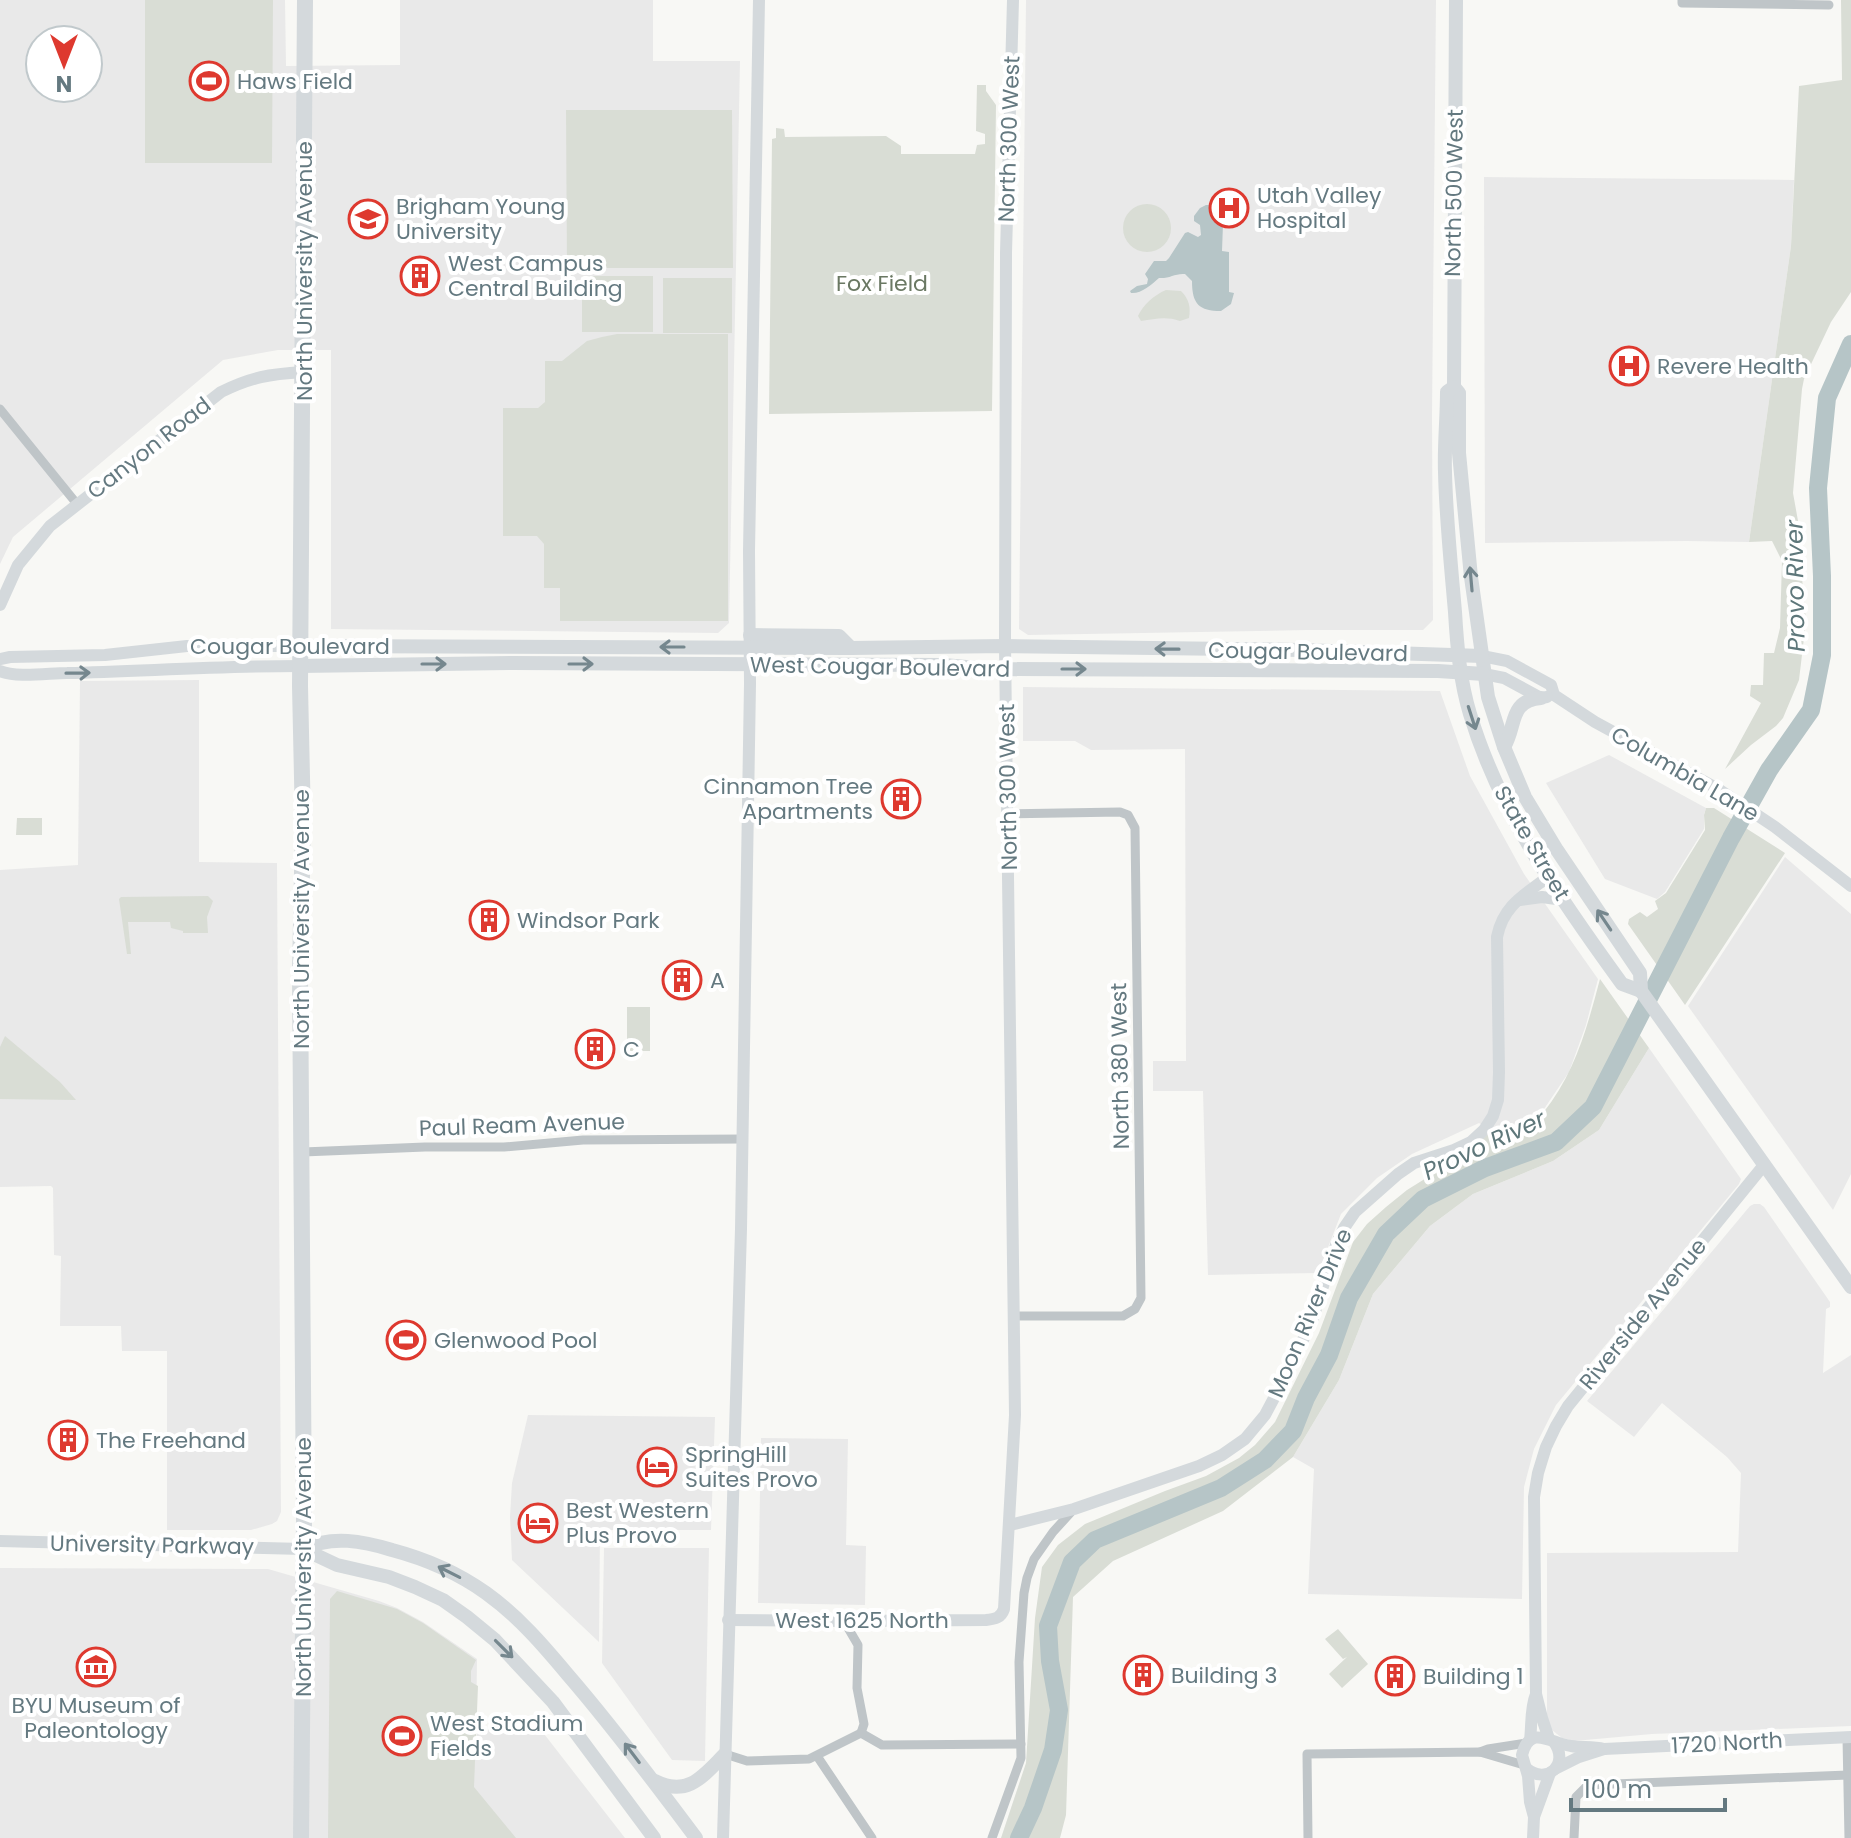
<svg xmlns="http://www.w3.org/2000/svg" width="1851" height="1838" font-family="Poppins,sans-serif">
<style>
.built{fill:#e9e9e9;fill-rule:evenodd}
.green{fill:#d9ddd5}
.water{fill:#b6c5c7}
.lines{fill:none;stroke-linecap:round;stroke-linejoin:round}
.river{stroke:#b6c5c7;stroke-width:18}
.street{stroke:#bfc5c8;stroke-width:9}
.secondary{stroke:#d4d9dc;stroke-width:12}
.primary{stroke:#d4d9dc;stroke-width:14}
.highway{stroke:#d4d9dc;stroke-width:16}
.oneway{stroke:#75878e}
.labels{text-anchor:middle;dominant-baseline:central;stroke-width:8;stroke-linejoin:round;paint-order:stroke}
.poi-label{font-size:22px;fill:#647980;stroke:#fff;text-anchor:start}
.street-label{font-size:22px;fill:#647980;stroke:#fff}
.park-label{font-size:22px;fill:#6a7863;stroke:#fff}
.water-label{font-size:24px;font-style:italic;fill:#5e777a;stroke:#fff}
</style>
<rect width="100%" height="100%" fill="#f8f8f5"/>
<!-- built -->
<g class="built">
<path d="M0,0h285l1,66 114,-1v-65h253v61h87l-11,562 -11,10 -387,-4v-279h-53l-55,10 -210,177 -13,27zM40,40h48v48h-48z"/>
<path d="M1026,0h410l-4,416 1,198v6l-10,10h-116l-279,5 -9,-6z"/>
<path d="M1484,177l310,3 -3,66 -42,296 -62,-1 -202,2z"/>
<path d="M199,680v182l78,1 4,649 -4,9 -5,3 -21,6h-84v-179h-45l-1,-25h-61l1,-70 -7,-1 -1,-67 -2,-2 -51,1v-317l78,-5 2,-184z"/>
<path d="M1023,687l417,4 30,85 54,98 74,105 -12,46 -17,47 -27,40 -39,27 -24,-16 -67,31 -35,24 -36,36 -23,59 -110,2 -5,-184h-50v-30h33l-1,-312 -94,1 -16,-9h-52z"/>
<path d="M1609,755l97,53 -2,6v15l-39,63 -8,7 -52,-20 -59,-96z"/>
<path d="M1785,857l66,57v260l-18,36 -145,-204z"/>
<path d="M1649,1048l92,131 -2,5 -183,221 -22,44 -10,38 -2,112 -214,-5 6,-125 -21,-12 46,-77 34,-86 57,-68 43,-32 80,-33 46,-31z"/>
<path d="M1754,1204h6l4,3 66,95v5l-4,2 -3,64 28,-18v371l-199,8 -78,7 -12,-3 -10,-8 -5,-15v-162l191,-1 3,-79 -14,-16 -65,-54 -28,34 -47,-36 163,-195z"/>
<path d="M528,1415l187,2 -4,113h-111l-1,112 -87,-82 -2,-43 2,-34z"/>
<path d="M761,1438l87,1 -2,106 20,1 -1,59 -107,-2z"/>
<path d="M604,1548h105l-4,213 -33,-1 -70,-97z"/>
<path d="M0,1568l268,1 111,32 18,7 26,14 54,37 -1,78 2,-6 16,-3 23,5 17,-12 91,117h-625z"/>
</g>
<!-- green -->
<g class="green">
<path d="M145,0h128l-1,163h-127z"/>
<path d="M1841,0h10v292l-20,30 -27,57 -2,10 -9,104 7,39 2,46 4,43 -7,59 -16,38 -7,8 -25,19 -26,24 36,-66 -11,-7 1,-11h12l1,-32h10l6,-25 2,-67 -10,-20 -23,1 42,-296 8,-160 43,-6z"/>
<path d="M977,85h9v6l10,14 -4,306 -223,3 3,-275 4,-1v-10l8,1 1,8 101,-1 15,10v8h74l2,-9 8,-1v-10l-9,-3z"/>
<path d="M566,110h166l1,158h-166z"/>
<circle cx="1147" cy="228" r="24"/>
<rect x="582" y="276" width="71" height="56"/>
<rect x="663" y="278" width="69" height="55"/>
<path d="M1166,290l15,1c8,8 10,16 8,27l-9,3c-14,-5 -25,-2 -39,0l-3,-5c5,-11 16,-21 28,-26z"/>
<path d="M617,334h111v287h-168v-33h-16v-44l-7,-8h-34v-128h35l7,-6v-41h17l25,-20 15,-4z"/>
<path d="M1706,808h8l71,45 -100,152 -57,-81 1,-5 11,-7 7,5 11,-8 -3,-8 11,-8 39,-63 -1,-15z"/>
<path d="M17,818h25v17h-26z"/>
<path d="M208,896l5,5 -6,16 1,16h-25v-2l-12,-3 -1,-6h-42l3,32h-4l-8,-55 2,-2z"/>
<path d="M1600,979l49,69 -50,82 -46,31 -80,33 -43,32 -57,68 -34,86 -46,77 -70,54 -110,50 -40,36 -7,218 -6,23h-59l25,-75 9,-145 7,-51 16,-22 27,-21 80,-33 41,-15 33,-18 16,-13 20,-23 44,-89 34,-91 14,-18 19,-17 21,-17 61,-38 21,-19 16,14c13,-11 28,-22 38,-34 32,-40 44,-85 57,-134z"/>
<rect x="627" y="1007" width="23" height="44"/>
<path d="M5,1036l55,46 16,18 -76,-1v-52z"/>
<path d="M337,1591l60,18 26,14 53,37 -5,11v11l7,4 -4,101 42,51h-188l2,-239z"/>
<path d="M1338,1629l30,35 -26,24 -13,-14 18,-17 -4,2 -18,-20z"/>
</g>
<!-- water -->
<path class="water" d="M1206,205h24l7,4 1,18h-4l-1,-3h-10l-1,27 7,1v40l5,1 -3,11 -10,7c-22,0 -29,-7 -29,-30l-7,-7c-10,-1 -16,5 -26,4 -8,7 -18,16 -28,15l-1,-2 7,-5 10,-2 1,-5 -3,-5 9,-13h12l3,-3 16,-25 3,-1 10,5 3,-2 -1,-10 -6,-4v-5l6,-8z"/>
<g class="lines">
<!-- river -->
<path class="river" d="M1019,1838l14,-30 20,-58 6,-40 -9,-49 -2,-35 24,-64 23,-22 126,-52 44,-28 28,-29 13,-33 23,-43 20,-57 37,-64 37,-35 62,-31 71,-26 37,-35 138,-269 38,-68 42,-60 11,-55v-79l-4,-88 9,-90 24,-54"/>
<!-- street -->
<g class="street">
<path d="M1682,0v3l147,2"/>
<path d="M0,409l77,95"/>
<path d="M1008,814l112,-2 8,3 7,13 6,470 -6,11 -12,7h-108"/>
<path d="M303,1152l122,-5h79l79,-7 160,-1"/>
<path d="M844,1621l14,24 -1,43 7,36 -3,9"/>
<path d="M1847,1738l2,100"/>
<path d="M1480,1752l8,-3 39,-6"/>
<path d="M725,1754l22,7 62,-2 52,-26 21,12 139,-1"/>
<path d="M817,1756l55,82"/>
<path d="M992,1838l29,-80 -2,-96 5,-69 3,-15 7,-19 19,-27 20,-22"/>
<path d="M1308,1838l-1,-84 173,-2 44,13"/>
<path d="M1574,1838l2,-41 12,-12 260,-10"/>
</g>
<!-- secondary -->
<g class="secondary">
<path d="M0,605l18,-40 32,-39 171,-134c30,-15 49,-18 82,-20"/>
<path d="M1482,656l25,5 44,24 3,10 41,27 123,67 57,38 76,59"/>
<path d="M0,659l10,-2 95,-2 82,-9h113"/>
<path d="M0,671c16,7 49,2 67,2 78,-2 155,-7 233,-7"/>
<path d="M1484,674l20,4 37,20 6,-1"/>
<path d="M1520,900l22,-3 21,3"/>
<path d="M1010,1525l64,-16 125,-43 23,-11 23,-16 20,-24 26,-49 22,-48 23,-73 8,-17 11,-16 43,-38 16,-11 40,-13 17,-8 13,-12 9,-14 5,-16 1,-28 -2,-135c6,-31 27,-42 51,-60"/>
<path d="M0,1541l303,8"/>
<path d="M728,1620l116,1 142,-1c9,-1 15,-2 18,-11l11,-194 -10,-769 1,-393 7,-253"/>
<path d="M1549,1739l-7,-21 -6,-24 -2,-197 4,-24 8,-26 10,-21 12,-20 196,-241"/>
<path d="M1530,1740c2,-16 0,-31 6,-46"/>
<path d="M1526,1768c21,18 44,-4 28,-26"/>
<path d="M1555,1769l24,-12 25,-8"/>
<path d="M1534,1817l-4,-15 -2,-26 -6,-21c8,-32 29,-11 49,-9 11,2 21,0 33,3l247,-12"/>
<path d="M723,1838l18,-609 9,-545 -1,-133 10,-551"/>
<path d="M1533,1838l1,-21 16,-44"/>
</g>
<!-- primary -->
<g class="primary">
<path d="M1456,0l-2,387 5,6v60l12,124 17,120 16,50 21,50 32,53 83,123 1,18 210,296"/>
<path d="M1454,387l-7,5c0,27 -3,53 -2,80 1,46 6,93 10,140 2,34 5,69 15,102 30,100 91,186 152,270l19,7"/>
<path d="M750,635l89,1 12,12"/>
<path d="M300,646l551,2 154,-2 296,4 181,6"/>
<path d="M300,666l213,-3 431,2 44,4 450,2 46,3"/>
<path d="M1504,747c13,-21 4,-46 37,-49"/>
<path d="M303,1549c29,-14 60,-8 89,1 34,9 66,23 94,43 32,23 57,52 82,82 45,52 87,108 128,163"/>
<path d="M303,1549l34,16 52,12 26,10 28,13 24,17 28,23 58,62 101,136"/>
<path d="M655,1781c33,17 49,-6 70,-27"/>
</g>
<!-- highway -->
<path class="highway" d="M301,1838l3,-318 -4,-547 3,-150 -3,-137 5,-686"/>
</g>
<!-- one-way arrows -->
<defs><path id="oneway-shaft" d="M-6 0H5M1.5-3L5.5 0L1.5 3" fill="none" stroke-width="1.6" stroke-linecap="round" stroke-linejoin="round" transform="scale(2)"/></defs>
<g class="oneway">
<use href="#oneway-shaft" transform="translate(1471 579) rotate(-95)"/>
<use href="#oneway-shaft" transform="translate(672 647) rotate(-180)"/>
<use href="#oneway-shaft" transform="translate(1167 649) rotate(-179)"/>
<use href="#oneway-shaft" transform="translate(434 664)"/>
<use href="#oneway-shaft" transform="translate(581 664)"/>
<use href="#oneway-shaft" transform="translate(1074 669)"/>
<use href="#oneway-shaft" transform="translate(78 673) rotate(-1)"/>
<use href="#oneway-shaft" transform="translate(1472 718) rotate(72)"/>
<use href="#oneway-shaft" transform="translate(1604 920) rotate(-124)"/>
<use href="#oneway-shaft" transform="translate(449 1572) rotate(-153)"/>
<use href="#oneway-shaft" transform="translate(504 1649) rotate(45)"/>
<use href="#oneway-shaft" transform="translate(632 1753) rotate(-127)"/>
</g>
<!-- icons -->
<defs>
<g id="stadium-ring" transform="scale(2)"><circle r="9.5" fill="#fff" stroke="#de392f" stroke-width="1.5"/><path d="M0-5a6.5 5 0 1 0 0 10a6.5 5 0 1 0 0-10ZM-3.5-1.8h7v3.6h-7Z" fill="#de392f"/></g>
<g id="hospital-ring" transform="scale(2)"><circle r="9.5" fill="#fff" stroke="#de392f" stroke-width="1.5"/><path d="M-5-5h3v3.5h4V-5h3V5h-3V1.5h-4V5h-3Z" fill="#de392f"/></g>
<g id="university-ring" transform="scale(2)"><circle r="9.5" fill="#fff" stroke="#de392f" stroke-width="1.5"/><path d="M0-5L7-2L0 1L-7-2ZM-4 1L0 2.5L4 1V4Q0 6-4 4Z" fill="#de392f"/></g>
<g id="building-ring" transform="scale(2)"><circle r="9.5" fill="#fff" stroke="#de392f" stroke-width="1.5"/><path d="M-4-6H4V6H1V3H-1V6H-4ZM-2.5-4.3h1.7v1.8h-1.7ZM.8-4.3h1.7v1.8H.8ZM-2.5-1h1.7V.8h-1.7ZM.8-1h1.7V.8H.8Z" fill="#de392f"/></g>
<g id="hotel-ring" transform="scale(2)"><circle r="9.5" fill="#fff" stroke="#de392f" stroke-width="1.5"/><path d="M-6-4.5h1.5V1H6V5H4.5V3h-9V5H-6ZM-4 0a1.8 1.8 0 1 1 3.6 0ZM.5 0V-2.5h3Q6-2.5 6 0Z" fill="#de392f"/></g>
<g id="museum-ring" transform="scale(2)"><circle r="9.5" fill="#fff" stroke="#de392f" stroke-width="1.5"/><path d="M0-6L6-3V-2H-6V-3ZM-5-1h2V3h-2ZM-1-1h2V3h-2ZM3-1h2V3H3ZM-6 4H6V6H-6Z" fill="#de392f"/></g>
</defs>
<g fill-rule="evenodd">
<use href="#stadium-ring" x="209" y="81"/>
<use href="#hospital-ring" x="1229" y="208"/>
<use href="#university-ring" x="368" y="219"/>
<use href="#building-ring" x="420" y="276"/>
<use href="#hospital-ring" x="1629" y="366"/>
<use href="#building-ring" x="901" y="799"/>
<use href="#building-ring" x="489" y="920"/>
<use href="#building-ring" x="682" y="980"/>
<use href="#building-ring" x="595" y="1049"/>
<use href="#stadium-ring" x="406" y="1340"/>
<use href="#building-ring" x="68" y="1440"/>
<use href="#hotel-ring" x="657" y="1467"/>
<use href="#hotel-ring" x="538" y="1523"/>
<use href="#museum-ring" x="96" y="1667"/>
<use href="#building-ring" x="1143" y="1675"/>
<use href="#building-ring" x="1395" y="1676"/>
<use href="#stadium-ring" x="402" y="1736"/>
</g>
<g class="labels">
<!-- poi labels -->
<g class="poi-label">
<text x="237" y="81">Haws Field</text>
<text x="1257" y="195">Utah Valley<tspan x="1257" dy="25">Hospital</tspan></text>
<text x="396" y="206">Brigham Young<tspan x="396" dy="25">University</tspan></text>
<text x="448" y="263">West Campus<tspan x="448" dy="25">Central Building</tspan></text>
<text x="1657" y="366">Revere Health</text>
<text x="873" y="786" text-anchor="end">Cinnamon Tree<tspan x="873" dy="25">Apartments</tspan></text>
<text x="517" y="920">Windsor Park</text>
<text x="710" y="980">A</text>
<text x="623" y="1049">C</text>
<text x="434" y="1340">Glenwood Pool</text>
<text x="96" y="1440">The Freehand</text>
<text x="685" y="1454">SpringHill<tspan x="685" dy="25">Suites Provo</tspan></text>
<text x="566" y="1510">Best Western<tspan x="566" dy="25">Plus Provo</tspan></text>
<text x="1171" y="1675">Building 3</text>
<text x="1423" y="1676">Building 1</text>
<text x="96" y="1705" text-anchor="middle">BYU Museum of<tspan x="96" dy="25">Paleontology</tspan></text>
<text x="430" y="1723">West Stadium<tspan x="430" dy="25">Fields</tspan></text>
</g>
<!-- street labels -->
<g class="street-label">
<text transform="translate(1009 139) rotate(-88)">North 300 West</text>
<text transform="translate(1454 193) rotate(-89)">North 500 West</text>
<text transform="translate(304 271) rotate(-90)">North University Avenue</text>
<text transform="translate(149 448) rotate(-38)">Canyon Road</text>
<text x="290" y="646">Cougar Boulevard</text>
<text transform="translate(1308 652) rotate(1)">Cougar Boulevard</text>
<text transform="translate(880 667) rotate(1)">West Cougar Boulevard</text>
<text transform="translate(1685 774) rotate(30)">Columbia Lane</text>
<text transform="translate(1008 787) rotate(-91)">North 300 West</text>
<text transform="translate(1532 843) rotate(60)">State Street</text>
<text transform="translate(301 919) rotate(-90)">North University Avenue</text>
<text transform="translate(1120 1066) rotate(-91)">North 380 West</text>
<text transform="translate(522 1125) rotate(-2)">Paul Ream Avenue</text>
<text transform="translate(1310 1313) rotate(-67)">Moon River Drive</text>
<text transform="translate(1643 1314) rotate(-51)">Riverside Avenue</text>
<text transform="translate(152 1545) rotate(1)">University Parkway</text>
<text transform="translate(303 1567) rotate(-90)">North University Avenue</text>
<text x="862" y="1620">West 1625 North</text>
<text transform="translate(1727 1743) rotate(-3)">1720 North</text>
</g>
<!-- park labels -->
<g class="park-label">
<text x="882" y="283">Fox Field</text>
</g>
<!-- water labels -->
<g class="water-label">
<text transform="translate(1795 586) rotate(-91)">Provo River</text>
<text transform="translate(1484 1145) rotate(-25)">Provo River</text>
</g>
</g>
<!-- north arrow -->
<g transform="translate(64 64) rotate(180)"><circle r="38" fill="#ffffff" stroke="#c1c9cc" stroke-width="2"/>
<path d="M0-6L14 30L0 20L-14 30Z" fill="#de392f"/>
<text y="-12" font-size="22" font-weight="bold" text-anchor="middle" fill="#647980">N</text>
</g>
<!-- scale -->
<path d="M1571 1798v12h154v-12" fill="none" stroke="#647980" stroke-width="4"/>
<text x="1583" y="1798" font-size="24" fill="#647980" stroke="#ffffff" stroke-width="6" paint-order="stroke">100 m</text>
</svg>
